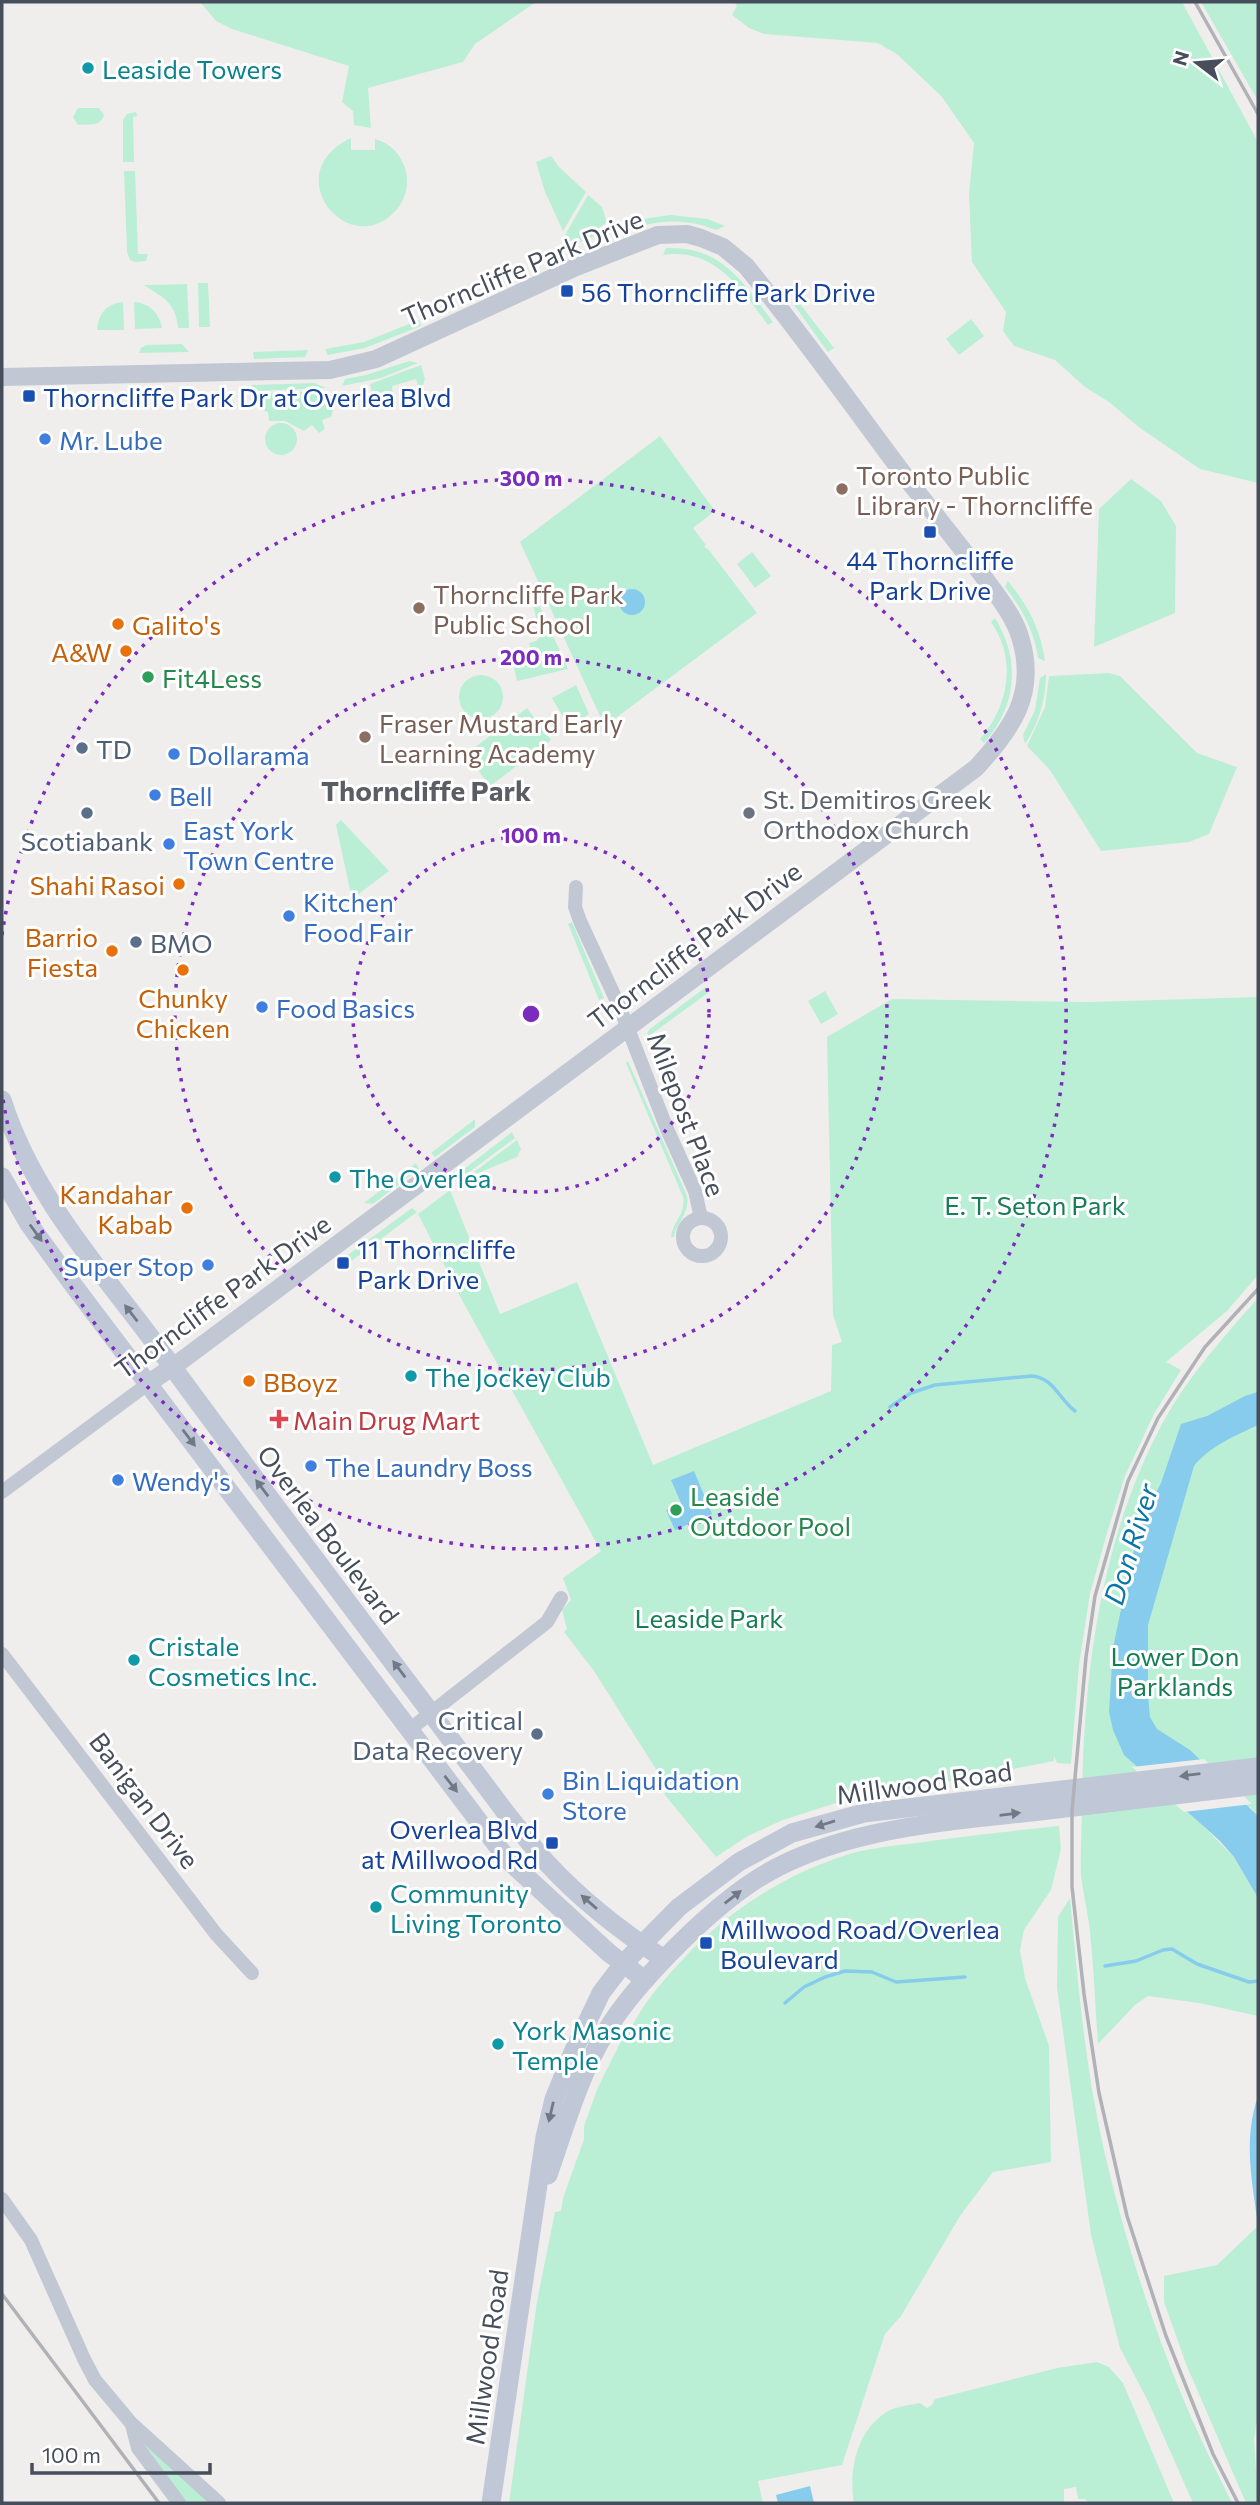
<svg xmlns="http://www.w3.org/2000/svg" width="1260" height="2505" font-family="Commissioner,sans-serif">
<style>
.green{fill:#bbefd5}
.water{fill:#87ccec}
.pier{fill:#f0eeed}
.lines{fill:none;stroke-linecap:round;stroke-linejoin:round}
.stream{stroke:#87ccec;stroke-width:3.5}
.minor{stroke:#c1c8d3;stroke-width:14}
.tertiary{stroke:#c1c8d3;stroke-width:18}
.secondary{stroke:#c0c8d7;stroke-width:19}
.rail{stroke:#b0b2b8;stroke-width:3.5}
.oneway{fill:#717986}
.ring{fill:none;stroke:#7b2cbf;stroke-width:3.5;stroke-dasharray:3.5 7}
.culture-dot{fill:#0f9aa8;stroke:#fff;stroke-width:2.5}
.transit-dot{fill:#1a4fb4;stroke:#fff;stroke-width:2.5}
.shop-dot{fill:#3f7fe0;stroke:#fff;stroke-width:2.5}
.education-dot{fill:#8d6e63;stroke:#fff;stroke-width:2.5}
.food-dot{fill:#e8710a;stroke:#fff;stroke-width:2.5}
.leisure-dot{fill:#2e9e5b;stroke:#fff;stroke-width:2.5}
.service-dot{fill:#5c6f8a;stroke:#fff;stroke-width:2.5}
.worship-dot{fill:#6b7280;stroke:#fff;stroke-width:2.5}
.health-dot{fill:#e0444e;stroke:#fff;stroke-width:2.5}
.labels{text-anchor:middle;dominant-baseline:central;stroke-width:6;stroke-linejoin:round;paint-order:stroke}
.culture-label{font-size:26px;fill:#0d838f;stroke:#fff;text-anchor:start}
.street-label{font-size:26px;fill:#464e5b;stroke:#fff}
.transit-label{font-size:26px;fill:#164399;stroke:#fff;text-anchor:start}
.shop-label{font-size:26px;fill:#366cbe;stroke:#fff;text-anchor:start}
.education-label{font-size:26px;fill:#785e54;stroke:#fff;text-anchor:start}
.food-label{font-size:26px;fill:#c56008;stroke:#fff;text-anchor:end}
.leisure-label{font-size:26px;fill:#27864d;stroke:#fff;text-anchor:start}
.service-label{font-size:26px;fill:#4e5e75;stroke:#fff;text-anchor:start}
.worship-label{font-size:26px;fill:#5b616d;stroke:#fff;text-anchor:start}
.park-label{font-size:26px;fill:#167d55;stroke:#fff}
.health-label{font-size:26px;fill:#be3a42;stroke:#fff;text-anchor:start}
.neighbourhood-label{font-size:28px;font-weight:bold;fill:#5a5d63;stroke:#fff}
.water-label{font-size:28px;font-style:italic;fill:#0b75a9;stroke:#fff}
.centre{fill:#7b2cbf;stroke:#fff;stroke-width:3.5}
.ring-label{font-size:21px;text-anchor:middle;font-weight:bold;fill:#7b2cbf;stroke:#fff;stroke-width:6;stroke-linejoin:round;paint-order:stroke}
</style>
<rect width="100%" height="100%" fill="#f0eeed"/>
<!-- green -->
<g class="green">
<path d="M200,2h336l-61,42 -12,18 -95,26 3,40 -17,-3 -1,-14 -11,-9 7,-36 -117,-37 -16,-8z"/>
<path d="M734,2h448l76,140v341l-58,-14 -60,-41 -31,-26 -24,-15 -30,-27 -41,-14 -11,-15 3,-19 -34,-50 -3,-68 5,-51 -32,-46 -44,-42 -20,-12 -114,-9 -15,-6 -17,-13 5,-9z"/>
<path d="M1201,2h57v99z"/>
<path d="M78,108h21l5,7c-3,12 -16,9 -26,10l-5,-8z"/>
<path d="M136,112l1,4 -4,1 1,45h-11v-42l4,-6z"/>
<path d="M351,138v12h24v-11c12,3 23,12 28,24 7,14 5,33 -6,46 -46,55 -122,-35 -46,-71z"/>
<path d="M551,156l8,11 27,25 -23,39 -18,-39 -9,-30z"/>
<path d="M124,171h11l3,83h10l-2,7 -11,1 -5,-2 -3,-8z"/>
<path d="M588,195l14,12 5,15 -8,6 2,5 -29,13 -7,-11z"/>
<path d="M671,215l37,4 17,7 -9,4c-31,-12 -60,-11 -90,2h-3l-2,-5 28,-9z"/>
<path d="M666,248c56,-2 76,33 107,74l-5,3c-27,-36 -53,-78 -105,-70z"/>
<path d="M198,283h10l2,44h-11z"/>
<path d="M187,284l2,44h-11c-2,-26 -16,-31 -34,-43z"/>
<path d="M797,300l37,48 -6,4 -34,-47z"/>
<path d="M123,302l1,28h-27c1,-16 9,-26 26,-28z"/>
<path d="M134,302c16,1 25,11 28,26l-27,1z"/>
<path d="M971,319l13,17 -25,19 -13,-16z"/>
<path d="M419,320l2,6 -56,22 -37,7 -3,-6 39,-7z"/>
<path d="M182,344l7,8 -50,1 2,-5 5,-3z"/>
<path d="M308,350l-3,7 -51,2 -1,-7z"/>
<path d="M409,361l9,2 -37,15 -39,8 3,-7 21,-4z"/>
<path d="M421,365l4,14 -3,9h-3l-3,-9 -24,7 1,10 -19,5 -4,-17z"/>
<path d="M314,383l12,5 -75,3v-6z"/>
<path d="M322,391l5,5 6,14 -2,7 -9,3 3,9 -6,4 -7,-8 -8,6 -19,-10h-16l-1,-9 -8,-3 -7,-13 1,-2z"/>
<circle cx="281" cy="439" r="16"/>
<path d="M660,436l55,75 -22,17 13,17 -2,2 5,3 48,63 -144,107 -13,-4 -80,-174z"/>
<path d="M1131,479l30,22 15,25 -1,87 -81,34 5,-138z"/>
<path d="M752,552l19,24 -16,12 -18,-24z"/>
<path d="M1008,581c20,24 33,49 37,80l-7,-3c-4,-28 -16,-49 -33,-71z"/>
<path d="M539,605l29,64 -51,12 -7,-31 6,-2 4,14 12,-3 -3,-16 7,-2 5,-5 -8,-30z"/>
<path d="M995,618c26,42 22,88 -11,125l-4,-4c29,-33 37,-80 11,-117z"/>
<path d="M1109,673l11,3 77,77 40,14 -28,67 -20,8 -88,9 -51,-81 -23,-24 18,-39 4,-31z"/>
<path d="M1046,674c0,25 -7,49 -21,70l-2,-9 12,-25 5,-32z"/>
<circle cx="481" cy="697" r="22"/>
<path d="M576,685l13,29 -19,15 -18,-31z"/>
<path d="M527,708l24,32 -61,46 -24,-32z"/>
<path d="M341,820l48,51 -37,28 -16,-74z"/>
<path d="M572,922l32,76 -5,2 -31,-76z"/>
<path d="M706,987l3,5 -60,44 -2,-3 3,-4z"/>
<path d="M825,991l13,23 -17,10 -13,-23z"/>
<path d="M1258,997v278l-31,36 -61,51 15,8 -27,44 -29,62 -18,57 -17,61 -11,71 -8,99 -14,-1 -3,-7v5l-221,43 -50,16 -35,16 -32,21 -52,-63 5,-4 -75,-119 -30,-39 3,-3 -5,-19 9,-10 -8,-22 38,-27 -138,-249 -45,-88 32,-24 50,124 77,-32 76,183 178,-74 1,-46 10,-3 -9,-27 -6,-278 65,-38 197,3z"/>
<path d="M628,1061l59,135c3,18 -10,25 -13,41h-3c2,-16 15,-23 12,-40l-57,-134z"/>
<path d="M475,1119v8l-40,30 -4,-4z"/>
<path d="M512,1132l3,6 -55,41 -5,-3z"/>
<path d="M517,1140l4,9 -4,8 -51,21z"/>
<path d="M416,1163l3,6 -46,35 -9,-1z"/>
<path d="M412,1208l5,4 -71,53 -5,-5z"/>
<path d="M1258,1298v518l-8,-9 -63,3 47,47 24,41v118l-59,-13 -51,-7 -13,9 -37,39c-3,-37 -4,-75 -8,-112 -2,-19 -7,-38 -9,-57 -1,-23 1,-47 1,-69 1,-126 17,-259 75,-372 25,-51 64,-94 101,-136z"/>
<path d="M1059,1826l2,23 -10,41 -27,40 -4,20 5,28 24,68 2,116 -58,10 -33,44 -59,100 -16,18 -43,131 -84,16 5,22h-254l28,-202 18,-89 6,-1 2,-13 21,-59v-13l14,-39 27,-54 3,2c12,-29 34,-53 56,-77 43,-46 98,-82 159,-102 23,-8 49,-10 73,-13 48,-7 96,-12 143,-17z"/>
<path d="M1070,1898c8,85 15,169 34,252 21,91 50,182 87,267 13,29 27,58 41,86h-39l-45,-102 -28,-53 -29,-113 -34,-247 1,-71z"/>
<path d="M1258,2226v189l-4,24 4,64h-12l-60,-139 -22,-62v-26l53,-11z"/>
<path d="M1097,2362l12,5 14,16 51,120h-86l-3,-4h-7l-2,-12 -12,2v14h-210c-6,-33 3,-74 34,-92 10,-5 22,-6 32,-8l7,5 5,-3 3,-6 122,-31z"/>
<path d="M144,2443l66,60h-25l-43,-56z"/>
</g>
<!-- water -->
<g class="water">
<circle cx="632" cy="602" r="13"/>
<path d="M1258,1392v33c-23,11 -48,21 -64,41l-46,159v70l2,22 7,12 33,21 68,66v82l-24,-41 -14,-16 -96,-86 -11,-25 -4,-18 4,-64 18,-87 12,-43 18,-35 20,-59 26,-8 38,-20z"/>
<path d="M694,1471l18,43 -37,16 -9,-20 15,-7 -10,-23z"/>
<path d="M1258,2096v129c-6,-45 -15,-85 0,-129z"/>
<path d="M810,2486l4,17h-36l-2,-8z"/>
</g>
<!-- pier -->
<path class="pier" d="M1204,1759l48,45 -68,8 -52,-45z"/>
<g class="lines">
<!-- stream -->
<g class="stream">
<path d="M890,1407l21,-14 24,-8 96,-9c22,1 28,23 44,35"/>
<path d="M1105,1966l31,-5 27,-11 9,-1 25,15 52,18 9,-1"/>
<path d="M785,2003l19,-16 21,-10 20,-6 27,1 24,10 69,-5"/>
</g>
<!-- minor -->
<g class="minor">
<path d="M576,887l-1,20 5,14 40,87 47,121 28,62 6,27"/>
<circle cx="702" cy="1237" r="19"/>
<path d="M2,1492l147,-109"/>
<path d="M2,1654l214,280 36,39"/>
<path d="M409,1730l138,-108 14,-24"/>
<path d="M2,2199l29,41 53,119 11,21 36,43 88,80"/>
<path d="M132,2425l6,23 41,55"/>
</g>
<!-- tertiary -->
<path class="tertiary" d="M2,377l328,-7 46,-11 200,-92 82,-32 29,-1 14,4 22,9 23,19c59,72 112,148 168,222 23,29 46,58 69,88 14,19 32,41 38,64 16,55 -10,90 -45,128l-791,590 -36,25"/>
<!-- secondary -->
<g class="secondary">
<path d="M2,1100c31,97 99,170 158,250 114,156 231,309 346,463 14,17 27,35 41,50 34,37 75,69 117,96"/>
<path d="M2,1177l27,47 45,62 434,574 101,93 36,27"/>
<path d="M548,2175c17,-48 31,-99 57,-142 19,-32 45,-60 71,-86 22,-22 46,-44 72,-62 78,-55 192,-63 284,-73 75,-9 151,-18 226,-27"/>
<path d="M491,2503l54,-366 9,-38 19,-47 28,-59 22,-29 56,-57 60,-45 53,-29 72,-20 394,-46"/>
</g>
<!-- rail -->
<g class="rail">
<path d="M1195,2l63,112"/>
<path d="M2,2294l157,209"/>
<path d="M1238,2503l-25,-49 -47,-118 -39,-120 -28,-123 -15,-99 -12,-107v-76l14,-154 9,-61 33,-115 30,-63 47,-71 53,-58"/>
</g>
</g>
<!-- one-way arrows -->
<defs><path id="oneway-solid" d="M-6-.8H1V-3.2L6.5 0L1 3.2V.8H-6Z" transform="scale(1.75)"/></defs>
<g class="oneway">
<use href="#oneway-solid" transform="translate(36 1233) rotate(54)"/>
<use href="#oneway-solid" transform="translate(131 1313) rotate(-128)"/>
<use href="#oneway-solid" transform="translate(189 1438) rotate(53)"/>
<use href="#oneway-solid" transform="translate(262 1488) rotate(-127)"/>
<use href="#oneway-solid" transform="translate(399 1669) rotate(-127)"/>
<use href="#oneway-solid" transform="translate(1190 1775) rotate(173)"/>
<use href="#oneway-solid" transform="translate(451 1784) rotate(52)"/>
<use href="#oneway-solid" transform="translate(1010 1814) rotate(-7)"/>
<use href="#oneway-solid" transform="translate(825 1824) rotate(163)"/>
<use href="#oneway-solid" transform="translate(733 1897) rotate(-38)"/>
<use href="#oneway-solid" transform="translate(589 1902) rotate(-139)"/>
<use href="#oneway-solid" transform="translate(551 2112) rotate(103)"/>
</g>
<!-- distance rings -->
<g class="ring">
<circle cx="531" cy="1014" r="178"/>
<circle cx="531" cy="1014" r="356"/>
<path d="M2 935A535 535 0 1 1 2 1093"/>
</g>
<!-- markers -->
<g class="culture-dot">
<circle cx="88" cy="68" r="7"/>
<circle cx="335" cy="1177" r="7"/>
<circle cx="411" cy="1376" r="7"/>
<circle cx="134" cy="1660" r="7"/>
<circle cx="376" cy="1907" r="7"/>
<circle cx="498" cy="2044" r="7"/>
</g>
<g class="transit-dot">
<rect x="560" y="284" width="14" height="14" rx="3.5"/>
<rect x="22" y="389" width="14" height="14" rx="3.5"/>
<rect x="923" y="525" width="14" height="14" rx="3.5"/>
<rect x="336" y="1256" width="14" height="14" rx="3.5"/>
<rect x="545" y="1836" width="14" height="14" rx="3.5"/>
<rect x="699" y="1936" width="14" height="14" rx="3.5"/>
</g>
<g class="shop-dot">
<circle cx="45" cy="439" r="7"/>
<circle cx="174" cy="754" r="7"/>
<circle cx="155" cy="795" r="7"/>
<circle cx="169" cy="844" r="7"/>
<circle cx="289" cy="916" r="7"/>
<circle cx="262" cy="1007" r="7"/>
<circle cx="208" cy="1265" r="7"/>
<circle cx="311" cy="1466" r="7"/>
<circle cx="118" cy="1480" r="7"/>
<circle cx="548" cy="1794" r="7"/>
</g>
<g class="education-dot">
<circle cx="842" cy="489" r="7"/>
<circle cx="419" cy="608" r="7"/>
<circle cx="365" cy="737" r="7"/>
</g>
<g class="food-dot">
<circle cx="118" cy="624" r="7"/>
<circle cx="126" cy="651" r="7"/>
<circle cx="179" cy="884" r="7"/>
<circle cx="112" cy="951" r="7"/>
<circle cx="183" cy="970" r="7"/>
<circle cx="187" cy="1208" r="7"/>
<circle cx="249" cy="1381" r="7"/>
</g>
<g class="leisure-dot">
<circle cx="148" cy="677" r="7"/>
<circle cx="676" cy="1510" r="7"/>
</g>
<g class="service-dot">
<circle cx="82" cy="748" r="7"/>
<circle cx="87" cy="813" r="7"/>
<circle cx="136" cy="942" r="7"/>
<circle cx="537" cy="1734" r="7"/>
</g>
<circle class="worship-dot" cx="749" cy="813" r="7"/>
<path class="health-dot" d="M275.5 1408.5h7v7h7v7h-7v7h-7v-7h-7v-7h7z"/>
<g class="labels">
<!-- culture labels -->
<g class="culture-label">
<text x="102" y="68">Leaside Towers</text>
<text x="349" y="1177">The Overlea</text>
<text x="425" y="1376">The Jockey Club</text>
<text x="148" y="1645">Cristale<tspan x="148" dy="30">Cosmetics Inc.</tspan></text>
<text x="390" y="1892">Community<tspan x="390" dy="30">Living Toronto</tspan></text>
<text x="512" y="2029">York Masonic<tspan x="512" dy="30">Temple</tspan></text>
</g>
<!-- street labels -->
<g class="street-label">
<text transform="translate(522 267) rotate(-23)">Thorncliffe Park Drive</text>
<text transform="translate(694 945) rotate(-37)">Thorncliffe Park Drive</text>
<text transform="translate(687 1114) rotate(69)">Milepost Place</text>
<text transform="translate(222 1296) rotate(-36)">Thorncliffe Park Drive</text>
<text transform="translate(329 1534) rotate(53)">Overlea Boulevard</text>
<text transform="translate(924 1782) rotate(-8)">Millwood Road</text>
<text transform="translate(145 1800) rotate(53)">Banigan Drive</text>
<text transform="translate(486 2357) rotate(-82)">Millwood Road</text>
</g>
<!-- transit labels -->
<g class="transit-label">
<text x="581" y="291">56 Thorncliffe Park Drive</text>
<text x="43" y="396">Thorncliffe Park Dr at Overlea Blvd</text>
<text x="930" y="559" text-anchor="middle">44 Thorncliffe<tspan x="930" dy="30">Park Drive</tspan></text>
<text x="357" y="1248">11 Thorncliffe<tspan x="357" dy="30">Park Drive</tspan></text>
<text x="538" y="1828" text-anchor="end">Overlea Blvd<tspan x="538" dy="30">at Millwood Rd</tspan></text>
<text x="720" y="1928">Millwood Road/Overlea<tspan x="720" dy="30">Boulevard</tspan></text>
</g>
<!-- shop labels -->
<g class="shop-label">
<text x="59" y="439">Mr. Lube</text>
<text x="188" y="754">Dollarama</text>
<text x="169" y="795">Bell</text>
<text x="183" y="829">East York<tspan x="183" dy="30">Town Centre</tspan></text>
<text x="303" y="901">Kitchen<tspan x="303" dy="30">Food Fair</tspan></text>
<text x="276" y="1007">Food Basics</text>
<text x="194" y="1265" text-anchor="end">Super Stop</text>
<text x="325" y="1466">The Laundry Boss</text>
<text x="132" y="1480">Wendy's</text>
<text x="562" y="1779">Bin Liquidation<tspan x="562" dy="30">Store</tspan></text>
</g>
<!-- education labels -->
<g class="education-label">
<text x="856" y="474">Toronto Public<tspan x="856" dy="30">Library - Thorncliffe</tspan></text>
<text x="433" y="593">Thorncliffe Park<tspan x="433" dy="30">Public School</tspan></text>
<text x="379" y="722">Fraser Mustard Early<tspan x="379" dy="30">Learning Academy</tspan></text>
</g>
<!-- food labels -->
<g class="food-label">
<text x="132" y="624" text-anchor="start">Galito's</text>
<text x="112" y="651">A&amp;W</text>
<text x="165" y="884">Shahi Rasoi</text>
<text x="98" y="936">Barrio<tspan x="98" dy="30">Fiesta</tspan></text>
<text x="183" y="997" text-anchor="middle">Chunky<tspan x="183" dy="30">Chicken</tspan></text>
<text x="173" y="1193">Kandahar<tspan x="173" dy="30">Kabab</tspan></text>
<text x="263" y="1381" text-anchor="start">BBoyz</text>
</g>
<!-- leisure labels -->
<g class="leisure-label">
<text x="162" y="677">Fit4Less</text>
<text x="690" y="1495">Leaside<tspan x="690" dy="30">Outdoor Pool</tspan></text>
</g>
<!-- service labels -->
<g class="service-label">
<text x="96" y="748">TD</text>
<text x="87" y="840" text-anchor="middle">Scotiabank</text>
<text x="150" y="942">BMO</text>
<text x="523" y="1719" text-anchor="end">Critical<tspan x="523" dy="30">Data Recovery</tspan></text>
</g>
<!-- worship labels -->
<g class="worship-label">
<text x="763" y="798">St. Demitiros Greek<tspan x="763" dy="30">Orthodox Church</tspan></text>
</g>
<!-- park labels -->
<g class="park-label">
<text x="1035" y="1204">E. T. Seton Park</text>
<text x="709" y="1617">Leaside Park</text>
<text x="1175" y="1655">Lower Don<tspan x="1175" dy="30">Parklands</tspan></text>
</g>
<!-- health labels -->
<g class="health-label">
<text x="293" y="1419">Main Drug Mart</text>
</g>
<!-- neighbourhood labels -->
<g class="neighbourhood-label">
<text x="426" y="790">Thorncliffe Park</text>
</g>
<!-- water labels -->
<g class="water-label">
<text transform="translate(1130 1544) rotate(-73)">Don River</text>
</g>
</g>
<circle cx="531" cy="1014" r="10" class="centre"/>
<g class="ring-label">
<text x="531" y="486">300 m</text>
<text x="531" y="665">200 m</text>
<text x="531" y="843">100 m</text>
</g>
<!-- border -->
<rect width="1260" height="2505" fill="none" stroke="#464e5b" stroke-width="7"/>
<!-- north arrow -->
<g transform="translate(1197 63) rotate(286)" stroke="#ffffff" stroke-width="5" paint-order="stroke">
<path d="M0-5L12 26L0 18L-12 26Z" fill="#464e5b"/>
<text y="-10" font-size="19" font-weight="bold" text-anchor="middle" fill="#464e5b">N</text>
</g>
<!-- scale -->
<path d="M32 2463v10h178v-10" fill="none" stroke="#464e5b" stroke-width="3.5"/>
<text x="42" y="2463" font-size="21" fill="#464e5b" stroke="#ffffff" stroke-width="5" paint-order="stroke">100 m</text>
</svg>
